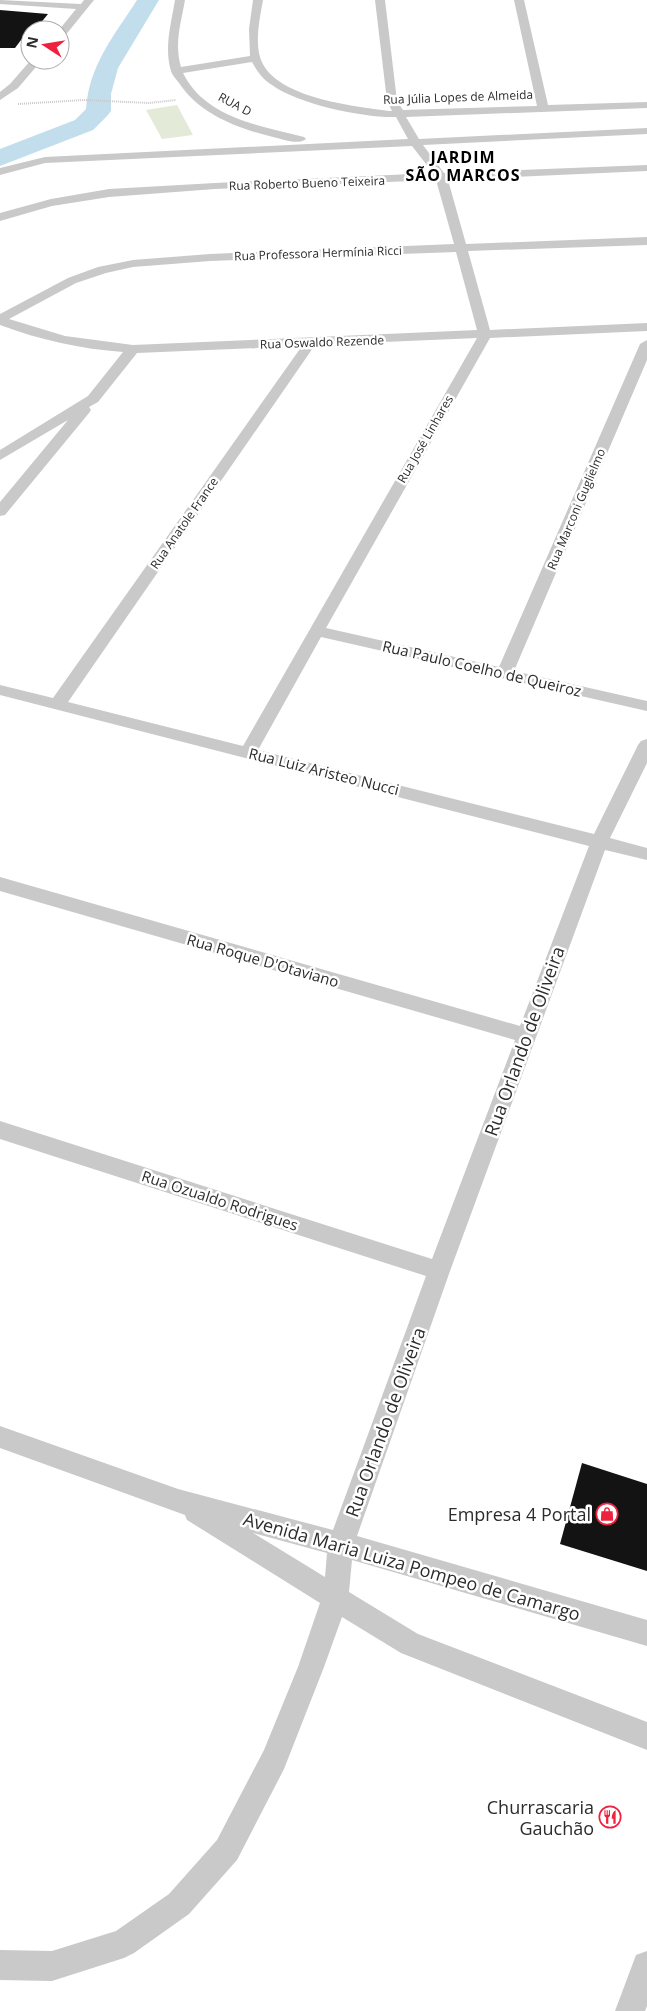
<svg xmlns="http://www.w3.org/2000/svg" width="647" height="2011" font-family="'Open Sans',sans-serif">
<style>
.green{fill:#e3ebd8}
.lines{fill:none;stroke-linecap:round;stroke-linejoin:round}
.river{fill:#c2deec;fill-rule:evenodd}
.building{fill:#131313}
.path{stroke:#c9c9c9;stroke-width:2;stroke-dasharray:1 1;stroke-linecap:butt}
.street{fill:#c9c9c9;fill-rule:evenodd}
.labels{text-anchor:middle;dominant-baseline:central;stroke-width:5;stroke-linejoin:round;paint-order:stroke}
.far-street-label{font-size:12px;fill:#2c2c2c;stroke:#fff}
.street-label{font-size:15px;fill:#2c2c2c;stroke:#fff}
.far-district-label{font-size:16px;font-weight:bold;letter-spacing:1px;fill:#000;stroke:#fff}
.near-street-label{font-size:18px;fill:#2c2c2c;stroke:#fff}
.near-poi-label{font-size:18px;fill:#2c2c2c;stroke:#fff;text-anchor:end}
</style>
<rect width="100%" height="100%" fill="#fff"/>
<!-- green -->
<path class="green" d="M177,105l16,30 -31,4 -16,-29z"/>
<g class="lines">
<!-- river -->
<path class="river" d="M137,0h22l-41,68 -7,26v17l-4,5 -14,14 -93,36v-17l75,-29 11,-11c3,-44 28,-73 51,-109z"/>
</g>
<!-- building -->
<g class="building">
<path d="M0,10l48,4 -13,16h-5v7l-3,4 -6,-1 -6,8h-15z"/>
<path d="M582,1463l65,21v87l-87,-27z"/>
</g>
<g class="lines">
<!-- path -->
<path class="path" d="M18,104l66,-4 65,3 27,-3"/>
<!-- street -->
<g class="street">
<path d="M0,0l81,4 3,-4h10l-30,37 -4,1 -1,-8 17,-21 -76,-5z"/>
<path d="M175,0h10c-4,23 -11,44 -4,67l69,-11 -1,-27 4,-29h10c-3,17 -8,40 -3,57 12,41 94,49 129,54h3l-5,-10 -12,-101h10l12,101 6,9 134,-4 -23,-106h10l24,105 99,-3v6l-241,9 13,22 228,-11v6l-224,11 21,28 203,-8v6l-199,9 18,64 181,-7v8l-179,6 22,79 157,-7v8l-157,7 -164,290 173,39 141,-323 7,-4v20l-133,311 133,30v10l-326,-74 -63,113 336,84 44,-89 3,-4 6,-2v24l-37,75 37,10v12l-42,-10 -155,421 -93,265 290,84v26l-295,-86 -3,32 69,42 229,88v28l-246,-97 -59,-36 -18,50 -40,102 -47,91 -48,54 -55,39 -10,5 -72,23 -52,-1v-30l52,1 64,-20 53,-37 48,-54 47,-90 34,-83 22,-64 -133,-83 -2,-5 -185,-67v-22l178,63 155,41 93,-254 -426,-137v-18l432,138 83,-219 -515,-149v-14l520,149 69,-180 -589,-151v-10l53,13 249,-352 -165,7 -39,49 -9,5 2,3 -2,3 -84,102 -5,1v-14l68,-82 -68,40v-10l88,-54 35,-44c-42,-3 -83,-12 -123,-27v-11l68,-36 30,-11 35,-7 77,-6 244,-10 -18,-64 -221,9 -106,8 -57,9 -52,15v-8l51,-14 58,-10 106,-6 218,-10 -21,-27 -367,17 -45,12v-7l45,-11 363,-18 -12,-22c-33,1 -98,-13 -124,-32 -10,-6 -15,-14 -20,-23l-69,11c22,45 78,53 121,64l2,2c-7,6 -21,1 -29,-1 -37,-9 -76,-22 -98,-55 -2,-3 -7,-8 -8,-12 -7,-23 0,-47 4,-71zM456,252l21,78 -344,15 -68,-9 -56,-17 67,-36 30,-10 27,-6 77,-6zM477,338l-234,408 -175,-44 247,-357zM253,1533l74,20 -2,24z"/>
<path d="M31,60h11l-24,28 -18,12v-8l10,-8z"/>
<path d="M647,1951v55l-2,5h-30l21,-56z"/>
</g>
</g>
<!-- icons -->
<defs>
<g id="shop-ring" transform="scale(1.125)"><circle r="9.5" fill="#fff" stroke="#ee223f" stroke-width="1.5"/><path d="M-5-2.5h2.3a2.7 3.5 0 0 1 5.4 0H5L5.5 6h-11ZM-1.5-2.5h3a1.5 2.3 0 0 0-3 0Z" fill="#ee223f"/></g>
<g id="restaurant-ring" transform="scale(1.125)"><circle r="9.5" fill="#fff" stroke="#ee223f" stroke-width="1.5"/><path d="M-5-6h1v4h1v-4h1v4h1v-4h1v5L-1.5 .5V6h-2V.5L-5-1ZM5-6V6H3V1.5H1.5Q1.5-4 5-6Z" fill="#ee223f"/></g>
</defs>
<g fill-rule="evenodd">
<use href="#shop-ring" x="607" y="1514"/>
<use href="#restaurant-ring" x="610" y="1817"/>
</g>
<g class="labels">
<!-- far-street labels -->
<g class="far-street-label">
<text transform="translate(458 97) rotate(-2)">Rua Júlia Lopes de Almeida</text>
<text transform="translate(235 104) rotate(28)">RUA D</text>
<text transform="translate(307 183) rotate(-2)">Rua Roberto Bueno Teixeira</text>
<text transform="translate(318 253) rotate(-2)">Rua Professora Hermínia Ricci</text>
<text transform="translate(322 342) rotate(-2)">Rua Oswaldo Rezende</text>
<text transform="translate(425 439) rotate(-60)">Rua José Linhares</text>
<text transform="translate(576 509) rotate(-67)">Rua Marconi Guglielmo</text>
<text transform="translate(184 523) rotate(-55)">Rua Anatole France</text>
</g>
<!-- street labels -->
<g class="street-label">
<text transform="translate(482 668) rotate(13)">Rua Paulo Coelho de Queiroz</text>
<text transform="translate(324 771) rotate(14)">Rua Luiz Aristeo Nucci</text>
<text transform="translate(263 960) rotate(16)">Rua Roque D'Otaviano</text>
<text transform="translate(220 1200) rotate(18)">Rua Ozualdo Rodrigues</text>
</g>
<!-- far-district labels -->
<g class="far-district-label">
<text x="463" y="157">JARDIM<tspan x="463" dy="18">SÃO MARCOS</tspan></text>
</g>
<!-- near-street labels -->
<g class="near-street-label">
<text transform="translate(524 1041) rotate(-70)">Rua Orlando de Oliveira</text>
<text transform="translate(385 1422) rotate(-70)">Rua Orlando de Oliveira</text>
<text transform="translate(412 1566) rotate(16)">Avenida Maria Luiza Pompeo de Camargo</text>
</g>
<!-- near-poi labels -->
<g class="near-poi-label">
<text x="591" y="1514">Empresa 4 Portal</text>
<text x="594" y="1807">Churrascaria<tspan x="594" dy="21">Gauchão</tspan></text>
</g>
</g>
<!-- north arrow -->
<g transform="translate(45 45) rotate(282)"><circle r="24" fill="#ffffff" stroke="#ababab"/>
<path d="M0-4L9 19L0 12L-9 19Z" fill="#ee223f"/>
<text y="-8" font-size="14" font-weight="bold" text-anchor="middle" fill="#2c2c2c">N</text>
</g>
</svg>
